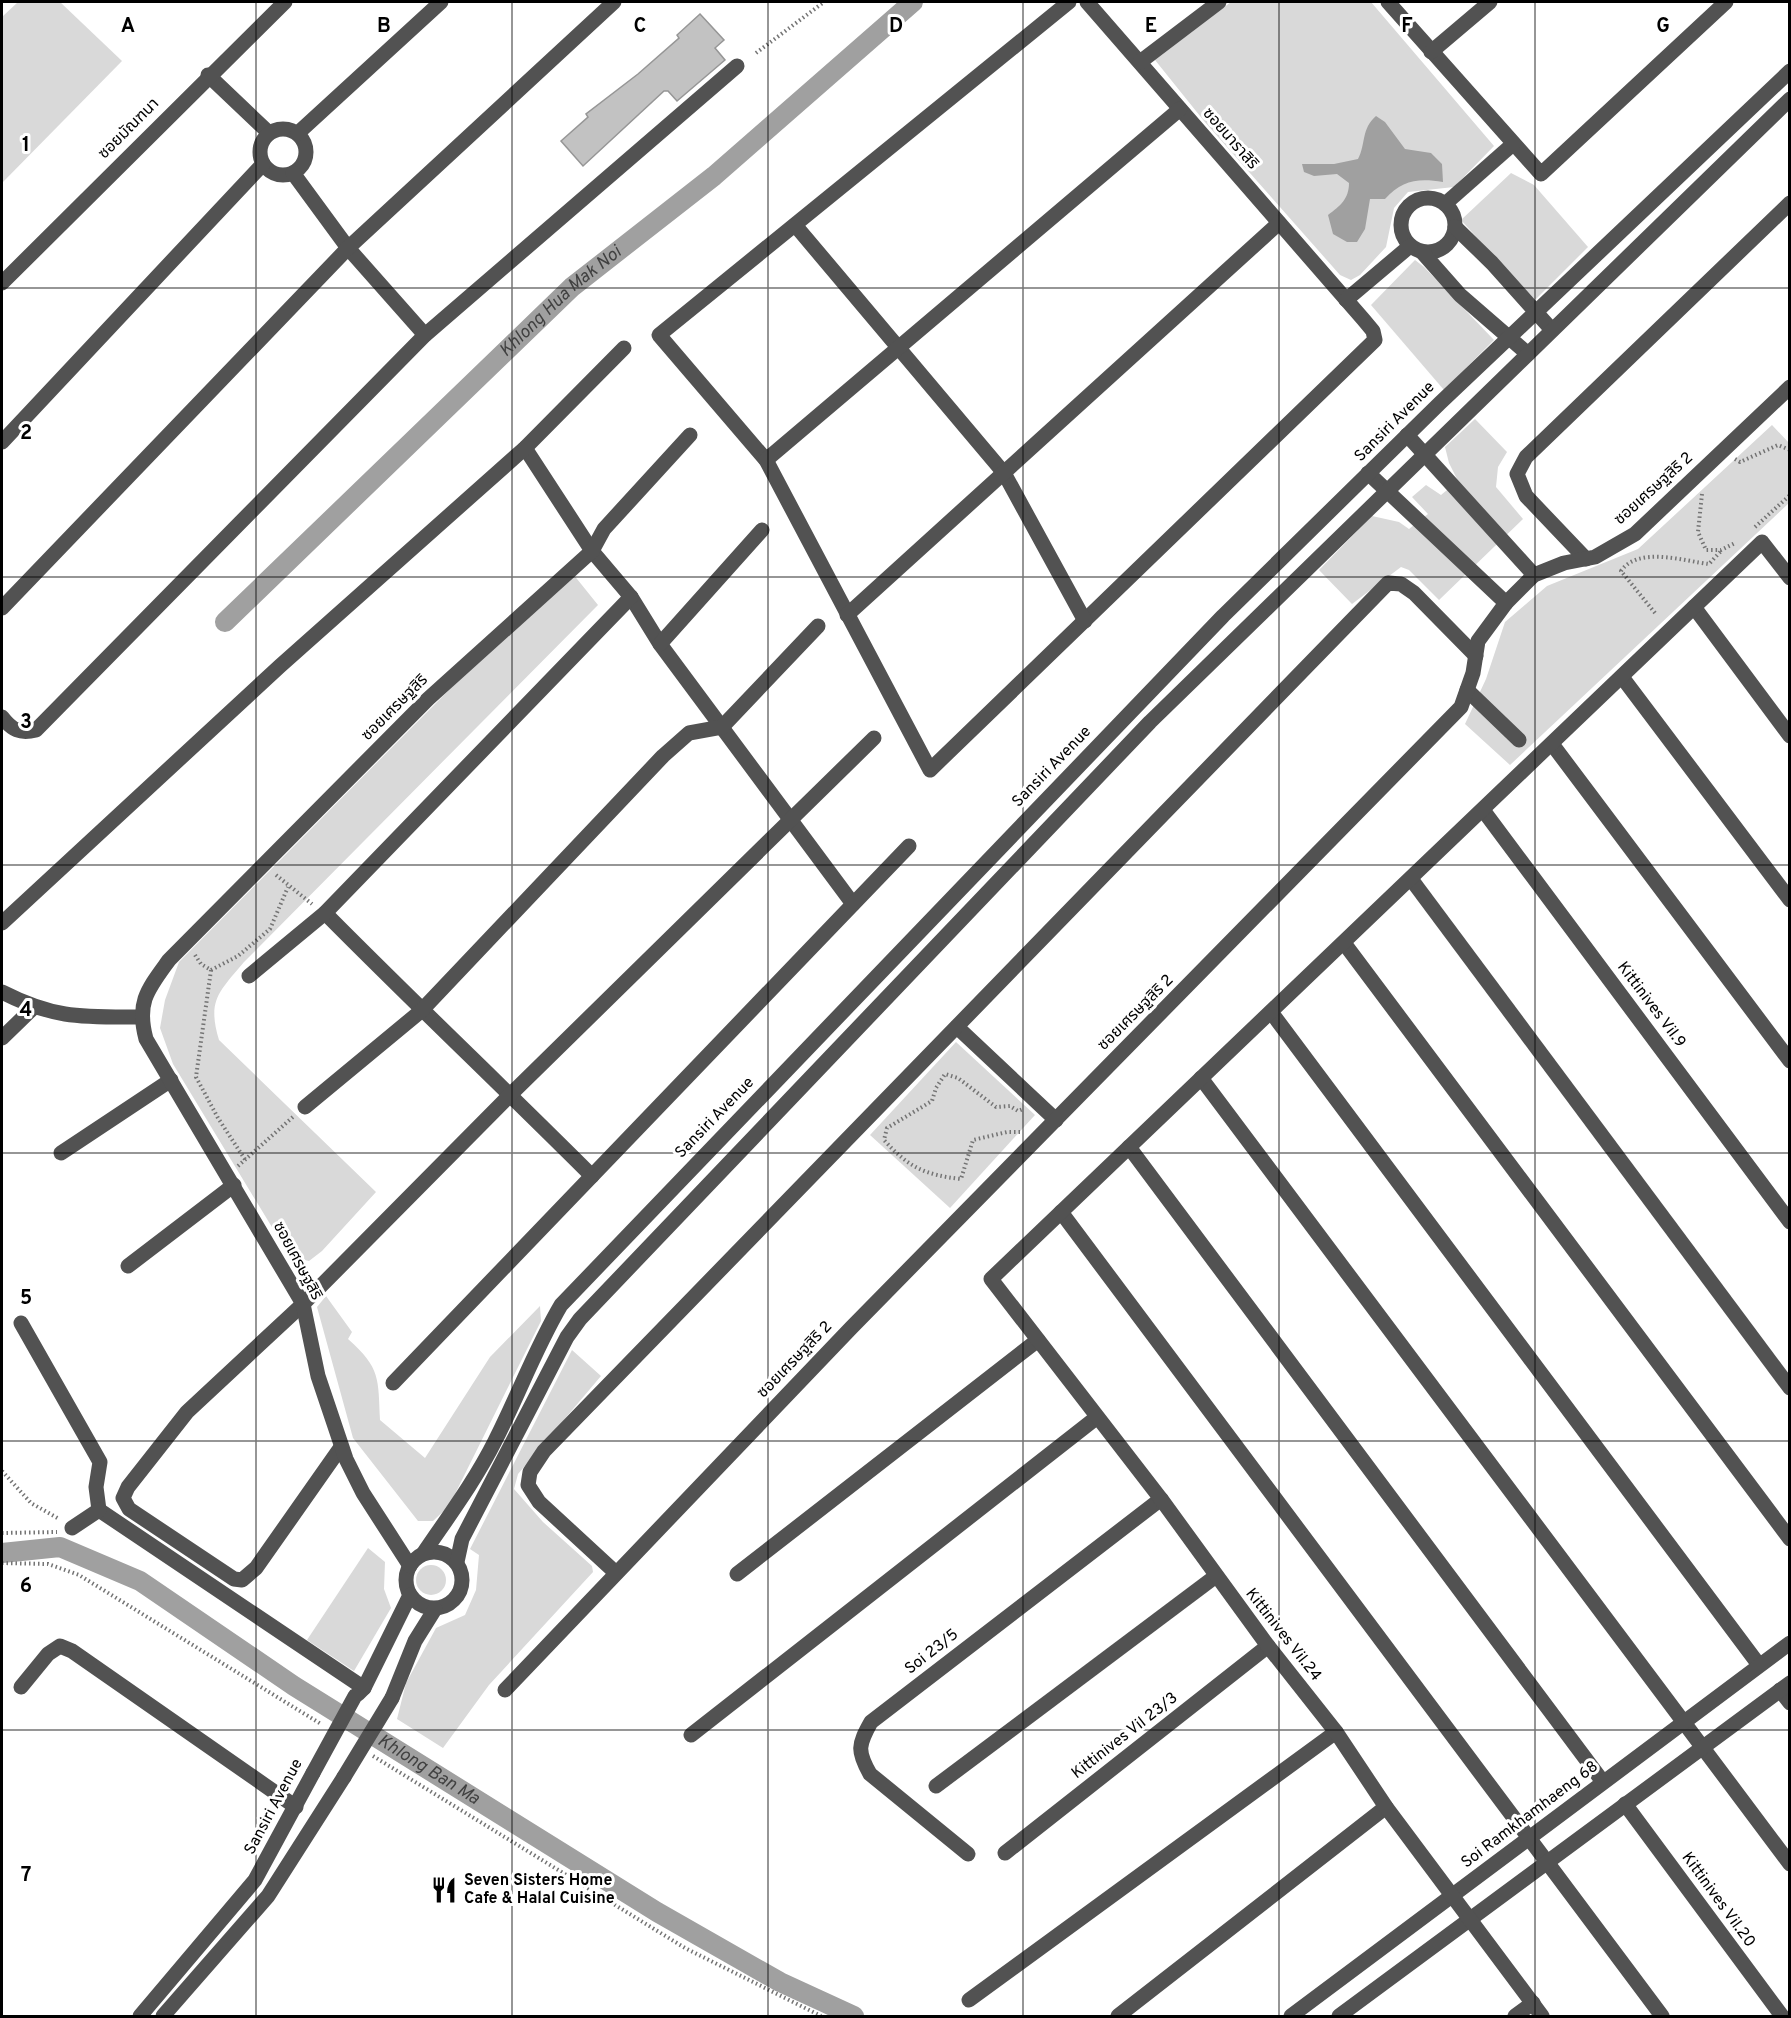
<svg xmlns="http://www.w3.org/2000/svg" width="1791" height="2018" font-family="Overpass,'Noto Sans Thai',sans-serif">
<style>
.green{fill:#d9d9d9}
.water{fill:#a0a0a0}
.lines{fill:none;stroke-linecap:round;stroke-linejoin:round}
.canal{stroke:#a0a0a0;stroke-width:20}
.building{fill:#c2c2c2;stroke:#969696;stroke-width:1.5}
.path{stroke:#747474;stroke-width:4;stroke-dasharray:1.5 3;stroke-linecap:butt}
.minor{stroke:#525252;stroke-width:15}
.minor-bridge{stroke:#525252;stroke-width:15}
.grid{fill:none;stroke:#000;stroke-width:1.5;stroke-opacity:0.55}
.labels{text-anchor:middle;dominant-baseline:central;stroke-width:6;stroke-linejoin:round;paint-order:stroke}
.street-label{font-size:16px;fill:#000;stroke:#fff}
.poi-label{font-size:16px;font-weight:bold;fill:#000;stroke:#fff;text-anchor:start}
.water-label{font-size:18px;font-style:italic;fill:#414141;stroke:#fff}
.grid-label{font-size:20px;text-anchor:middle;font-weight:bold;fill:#000;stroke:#fff;stroke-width:6;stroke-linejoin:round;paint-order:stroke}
</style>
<rect width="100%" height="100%" fill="#fff"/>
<!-- green -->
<g class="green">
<path d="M18,2h42l62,59 -120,122v-166z"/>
<path d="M1231,2h140l123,144 -40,41 -46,5 -14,16 -8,39 -26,28 -9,5 -11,-5 -136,-154 -49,-61z"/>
<path d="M1511,173l23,12 54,62 -52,52h-4l-71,-79z"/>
<path d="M1415,260l9,7 70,73 -50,50 -73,-85z"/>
<path d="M1475,419l32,33 -9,15 -2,20 27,32 -84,81 -30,-30 -8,-3 -49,37 -33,-34 53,-54 27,6 10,7 19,-15 -16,-17 14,-12 15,10 17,-14 -9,-18 -4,-16z"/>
<path d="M1772,425l17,18v60l-279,262 -45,-41 21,-45 19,-57 42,-36 91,-37z"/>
<path d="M569,569l29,36 -354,357c-25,30 -37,38 -25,78l157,152 -54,59 -13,10 -19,-4 -117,-193 -13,-36 5,-28 14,-38z"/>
<path d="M956,1042l79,73 -85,93 -80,-73z"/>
<path d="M326,1296l26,36 -4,7c33,29 30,40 32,81l45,38 65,-101 50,-51 1,15 -92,185 -16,15h-15l-65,-83 -36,-131z"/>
<path d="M572,1350l29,26 -83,98 -4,15 29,33 49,44 1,6 -104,113 -46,63 -46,-29 9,-36 30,-55 29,-13 11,-25 3,-35 -9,-6z"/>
<path d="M368,1548l17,14 -1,27 7,19 -37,63 -47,-31z"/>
<circle cx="431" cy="1580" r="15"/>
</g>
<!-- water -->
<path class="water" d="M1376,116l9,6 20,27 26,4 11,11 1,18c-25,-4 -41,-2 -58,17h-15l-5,30 -8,13h-10l-14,-8 -5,-19c12,-9 21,-16 21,-32l-12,-9 -23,2 -10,-4 -2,-8h32l24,-5c8,-15 3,-30 18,-43z"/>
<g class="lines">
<!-- canal -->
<g class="canal">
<path id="s1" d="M225,622l347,-335 142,-111 199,-174"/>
<path id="s2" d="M2,1553l58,-6 80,34 154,105 363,226 123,70 74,34"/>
</g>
</g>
<!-- building -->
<path class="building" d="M700,14l24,26 -9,8 10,12 -48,41 -9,-10h-4l-81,75 -22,-25 27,-24 -2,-3 52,-40 41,-36 -2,-3z"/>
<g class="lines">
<!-- path -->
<g class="path">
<path d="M756,53l68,-51"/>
<path d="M1735,459l5,3 38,-17 12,5"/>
<path d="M1702,494l-4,38 8,18h15l14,-7"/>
<path d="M1755,527l35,-32"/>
<path d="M1655,613l-34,-42c17,-25 63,-10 88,-7l12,-13"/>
<path d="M276,875l36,29"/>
<path d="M195,955l6,9 10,6 27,-14 32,-27 18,-42"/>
<path d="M211,970l-15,107 22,41 28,43"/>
<path d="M1020,1132h-13l-34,8 -12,39c-36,-4 -53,-12 -77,-39l3,-12 45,-27 4,-13 9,-14 13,4 38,29 14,-1 8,5 5,-2"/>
<path d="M238,1166l55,-49"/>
<path d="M2,1471l29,32 28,16"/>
<path d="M2,1533l55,-1"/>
<path d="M2,1563l46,1 31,11 242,149"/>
<path d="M373,1756l312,192 136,68"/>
</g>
<!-- minor -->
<g class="minor">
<path d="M1069,2l-410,333 107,125 164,310 445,-430 -2,-9 -10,-12 -276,-317"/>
<path d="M1388,2l153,172 185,-172"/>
<path d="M1431,52l59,-50"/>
<path d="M1140,62l79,-60"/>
<path d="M208,75l61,58"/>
<circle cx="283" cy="152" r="23"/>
<path d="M298,133l143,-131"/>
<path d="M293,173l55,75 77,87"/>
<circle cx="1428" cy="225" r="27"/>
<path d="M1445,204l68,-60"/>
<path d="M795,225l209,248 81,148"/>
<path d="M1455,227l37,36 60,67"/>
<path d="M1422,252l38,43 68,59"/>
<path d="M2,283l283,-281"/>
<path d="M1346,300l64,-54"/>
<path d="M1407,435l127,140"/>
<path d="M2,442l261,-278"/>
<path d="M525,448l67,103 39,46 29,47 193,260"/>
<path d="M766,460l414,-351"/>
<path d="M1368,473l138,130"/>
<path d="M1586,559l-60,-63 -9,-22 9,-17 264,-254"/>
<path d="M1694,607l96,129"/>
<path d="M2,608l346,-360 266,-246"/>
<path d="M847,615l432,-392"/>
<path d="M660,644l102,-114"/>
<path d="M1622,677l168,223"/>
<path d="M1467,690l52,50"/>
<path d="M2,717c10,13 18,17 34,13l389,-395 312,-269"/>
<path d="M1552,744l238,317"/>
<path d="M1483,810l307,412"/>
<path d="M1411,879l379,509"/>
<path d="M325,913c88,89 179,175 267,263"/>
<path d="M2,923l278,-257 245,-218 99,-100"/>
<path d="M1344,943l446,596"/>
<path d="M249,976l76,-63 306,-316"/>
<path d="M2,992c53,27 80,25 138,25"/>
<path d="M1271,1012l488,653"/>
<path d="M957,1027l99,93"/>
<path d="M2,1038l31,-30"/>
<path d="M1201,1078l589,786"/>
<path d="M305,1107l116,-96 242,-255 26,-23 33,-6 96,-101"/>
<path d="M1129,1147l474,635"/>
<path d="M61,1153l110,-73"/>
<path d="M1061,1212l601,804"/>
<path d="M128,1266l106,-81"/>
<path d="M21,1323l79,139 -4,25 3,23 265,178"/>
<path d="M393,1383l516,-537"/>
<path d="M341,1447l-85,121 -14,12 -8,-1 -105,-70 -6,-11 5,-11 59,-75 116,-108 208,-210 363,-356"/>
<path d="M72,1528l27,-18"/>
<circle cx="434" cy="1580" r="28"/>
<path d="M423,1554c25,-37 52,-73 72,-113 23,-45 40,-92 66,-136l662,-689 217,-213 350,-332"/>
<path d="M457,1562l5,-23 105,-202 13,-18 570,-597 640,-623"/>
<path d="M410,1566l-47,-73 -17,-34 -28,-83 -15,-72 -157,-265c-10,-37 2,-50 23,-79l259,-261 164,-148 12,-22 86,-94"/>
<path d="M616,1573l-77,-71 -11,-17 2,-13 14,-21 844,-868 13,1 13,9 62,63"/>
<path d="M737,1574l301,-234"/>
<path d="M21,1687l27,-33 12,-8 12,5 224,156"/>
<path d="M505,1690l346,-362 610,-621 12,-34 5,-32 28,-38 28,-28 30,-12 31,-6 40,-23 155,-147"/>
<path d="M1780,1690l10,13"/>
<path d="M358,1694l6,-6 46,-93"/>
<path d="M392,1698l23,-57 20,-32"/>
<path d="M691,1735l405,-317"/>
<path d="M936,1786l280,-210"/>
<path d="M1625,1804l157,212"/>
<path d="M1005,1853l263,-207"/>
<path d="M968,1854l-98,-80c-13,-23 -12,-29 1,-52l290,-223"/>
<path d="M969,2000l367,-268"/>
<path d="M140,2016l115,-136 58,-107"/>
<path d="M163,2016l105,-120 76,-119"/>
<path d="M1118,2016l268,-209"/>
<path d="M1291,2016l499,-373"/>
<path d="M1339,2016l451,-333"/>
<path d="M1515,2016l18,-13"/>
<path d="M1542,2016l-156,-209 -50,-75 -68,-86 -107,-147 -170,-220 771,-737 28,36"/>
</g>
<!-- minor-bridge -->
<g class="minor-bridge">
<path d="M313,1773l42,-77"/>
<path d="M344,1777l48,-79"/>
</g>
</g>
<!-- grid -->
<path class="grid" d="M256,2v2014M512,2v2014M768,2v2014M1023,2v2014M1279,2v2014M1535,2v2014M2,288h1788M2,577h1788M2,865h1788M2,1153h1788M2,1441h1788M2,1730h1788"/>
<!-- icons -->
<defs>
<g id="restaurant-bare" transform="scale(2.07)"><path d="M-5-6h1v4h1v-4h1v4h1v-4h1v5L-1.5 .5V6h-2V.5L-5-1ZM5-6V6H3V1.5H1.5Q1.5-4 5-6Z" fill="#000" stroke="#fff" stroke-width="2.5" paint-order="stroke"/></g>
</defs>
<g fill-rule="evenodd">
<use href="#restaurant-bare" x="444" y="1890"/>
</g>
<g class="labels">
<!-- street labels -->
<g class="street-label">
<text transform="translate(129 129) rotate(-45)">ซอยมัณฑนา</text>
<text transform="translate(1230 139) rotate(49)">ซอยนาราสิริ</text>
<text transform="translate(1395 422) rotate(-45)">Sansiri Avenue</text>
<text transform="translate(1654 489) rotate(-42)">ซอยเศรษฐสิริ 2</text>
<text transform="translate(395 708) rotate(-45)">ซอยเศรษฐสิริ</text>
<text transform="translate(1052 767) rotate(-46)">Sansiri Avenue</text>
<text transform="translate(1651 1005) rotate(53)">Kittinives Vil.9</text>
<text transform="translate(1136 1013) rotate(-45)">ซอยเศรษฐสิริ 2</text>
<text transform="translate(715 1118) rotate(-46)">Sansiri Avenue</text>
<text transform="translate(297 1261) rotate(62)">ซอยเศรษฐสิริ</text>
<text transform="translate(795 1360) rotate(-46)">ซอยเศรษฐสิริ 2</text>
<text transform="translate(1283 1635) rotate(52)">Kittinives Vil.24</text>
<text transform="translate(932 1652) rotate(-38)">Soi 23/5</text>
<text transform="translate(1125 1736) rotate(-38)">Kittinives Vil 23/3</text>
<text transform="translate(274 1807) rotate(-62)">Sansiri Avenue</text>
<text transform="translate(1530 1815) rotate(-37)">Soi Ramkhamhaeng 68</text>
<text transform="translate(1718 1900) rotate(54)">Kittinives Vil.20</text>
</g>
<!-- poi labels -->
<g class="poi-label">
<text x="464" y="1881">Seven Sisters Home<tspan x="464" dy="18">Cafe &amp; Halal Cuisine</tspan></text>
</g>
<!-- water labels -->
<g class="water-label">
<text stroke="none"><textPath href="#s1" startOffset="464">Khlong Hua Mak Noi</textPath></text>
<text stroke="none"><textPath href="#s2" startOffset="490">Khlong Ban Ma</textPath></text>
</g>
</g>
<g class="grid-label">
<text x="128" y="32">A</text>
<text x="384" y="32">B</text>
<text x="640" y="32">C</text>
<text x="896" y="32">D</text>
<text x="1151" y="32">E</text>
<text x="1407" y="32">F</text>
<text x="1663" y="32">G</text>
<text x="26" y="151">1</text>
<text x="26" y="439">2</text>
<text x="26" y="728">3</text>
<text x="26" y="1016">4</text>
<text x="26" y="1304">5</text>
<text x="26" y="1592">6</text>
<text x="26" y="1881">7</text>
</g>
<!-- border -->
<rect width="1791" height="2018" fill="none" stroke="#000000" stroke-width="6"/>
</svg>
